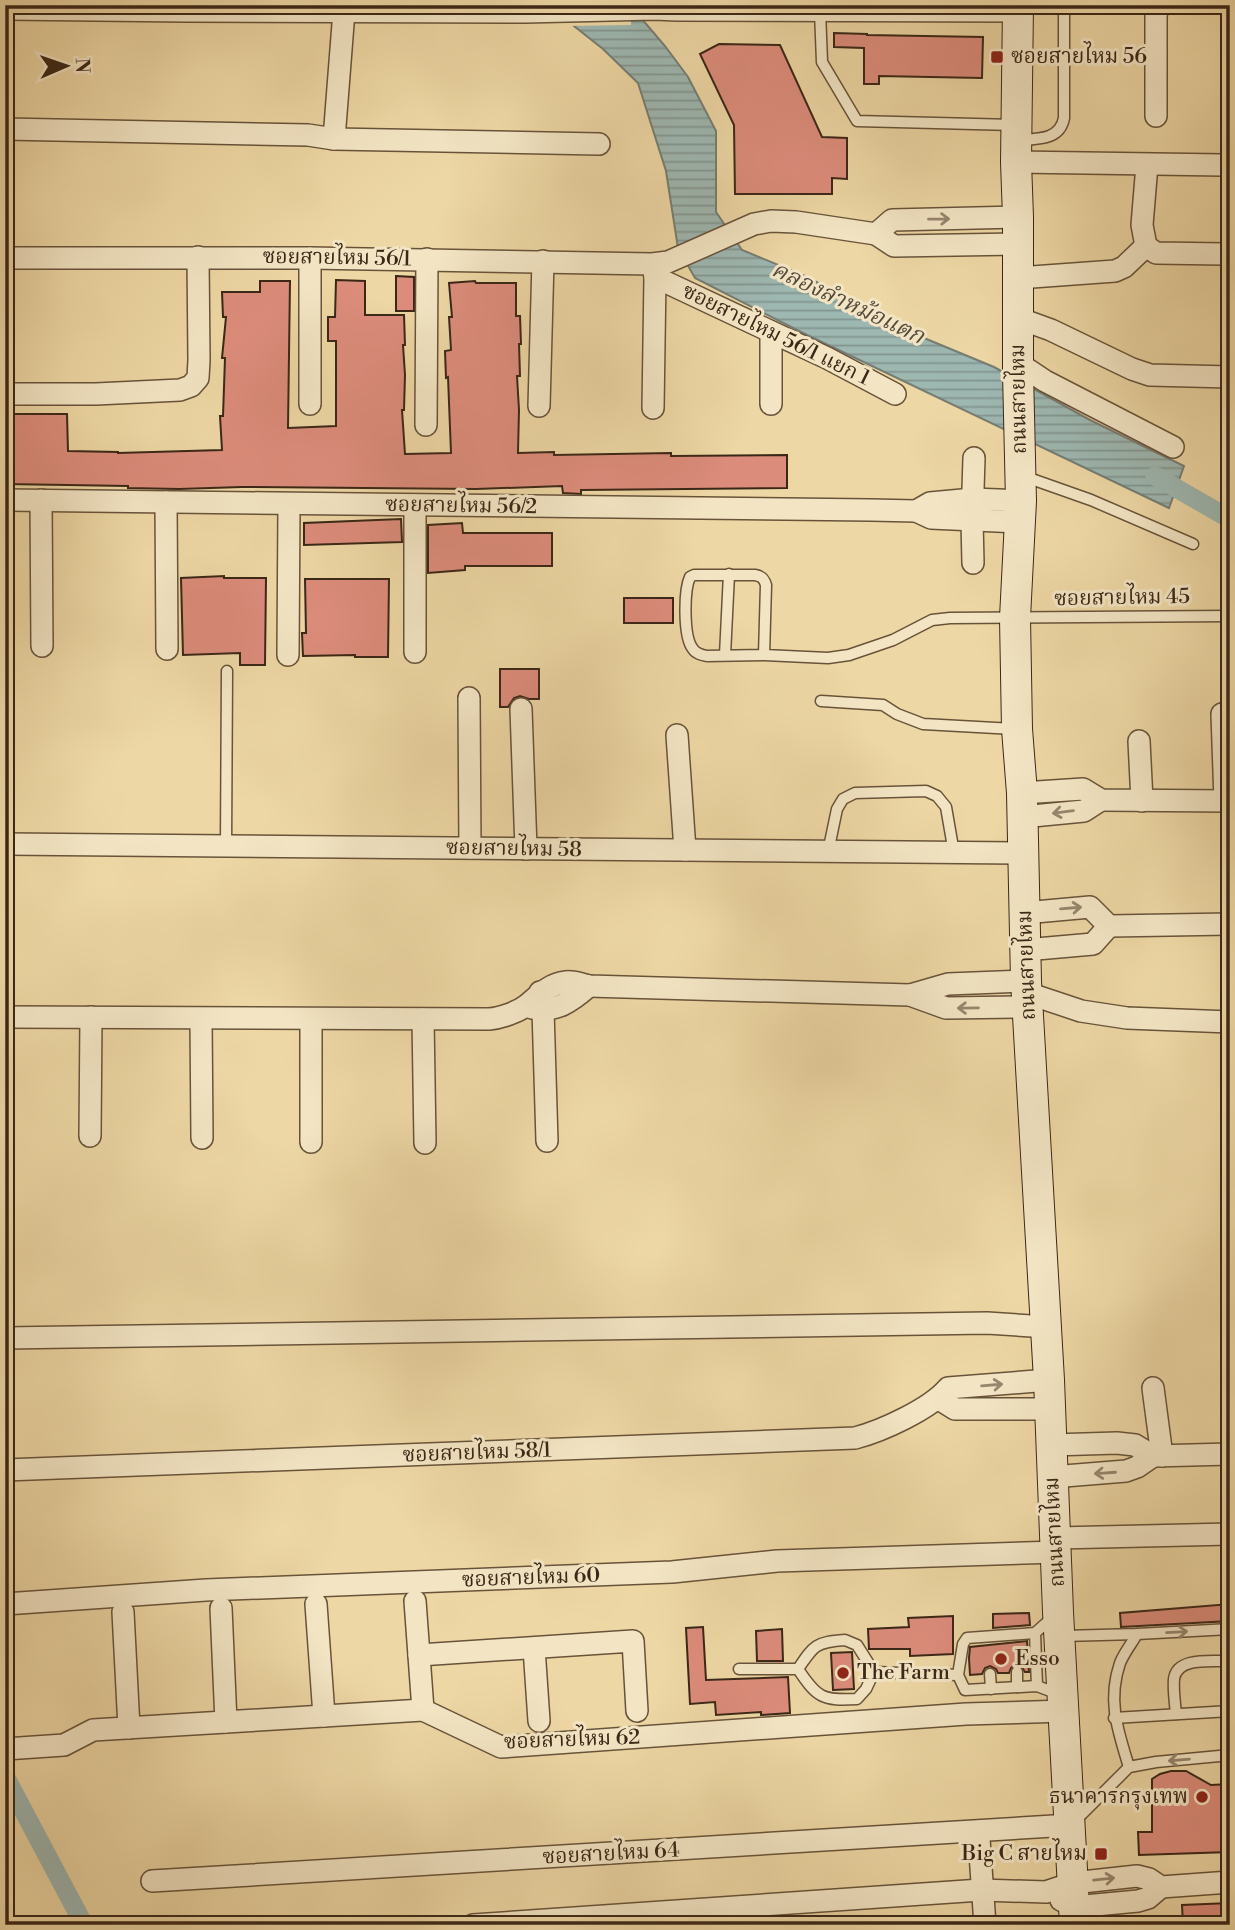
<svg xmlns="http://www.w3.org/2000/svg" width="1235" height="1930" font-family="'Libre Bodoni','Noto Serif Thai',serif">
<style>
.water{fill:url(#water-rules);stroke:#767d73;stroke-width:2}
.pier{fill:#edd7a4}
.lines{fill:none;stroke-linecap:round;stroke-linejoin:round}
.canal{stroke:#9db7b1;stroke-width:19}
.building{fill:#dc8c7b;stroke:#3b2717;stroke-width:2}
.service-casing{stroke:#68533a;stroke-width:13}
.minor-casing{stroke:#68533a;stroke-width:24}
.secondary-casing{stroke:#3b2717;stroke-width:32}
.service{stroke:#f3e5c4;stroke-width:10}
.minor{stroke:#f3e5c4;stroke-width:21}
.secondary{stroke:#f3e5c4;stroke-width:30}
.oneway{stroke:#97866e}
.poi-dot{fill:#8f2418;stroke:#f3e5c4;stroke-width:2.5}
.labels{text-anchor:middle;dominant-baseline:central;stroke-width:6;stroke-linejoin:round;paint-order:stroke}
.poi-label{font-size:21px;fill:#3b2717;stroke:#f3e5c4;text-anchor:start}
.street-label{font-size:21px;fill:#3b2717;stroke:#f3e5c4}
.water-label{font-size:23px;font-style:italic;fill:#544b3e;stroke:#f3e5c4}
</style>
<defs>
<pattern id="water-rules" width="6" height="5" patternUnits="userSpaceOnUse" patternTransform="scale(1.75)"><rect width="6" height="5" fill="#9db7b1"/><path d="M0 2.5h6" fill="none" stroke="#81958f"/></pattern>
</defs>
<rect width="100%" height="100%" fill="#edd7a4"/>
<filter id="stains"><feTurbulence type="fractalNoise" baseFrequency=".00286" numOctaves="4"/><feColorMatrix values="0 0 0 0 .2 0 0 0 0 .09 0 0 0 0 .02 0 0 0 .5 -.17"/></filter>
<radialGradient id="worn" r=".72"><stop offset=".6" stop-color="#630" stop-opacity="0"/><stop offset="1" stop-color="#630" stop-opacity=".3"/></radialGradient>
<!-- water -->
<path class="water" d="M630,5l35,41 23,31 28,54v81l26,38 63,26 119,62 70,29 96,53 94,46 -15,42 -368,-176 -106,-54 -17,-30 -12,-77 -28,-88 -35,-34 -29,-23z"/>
<!-- pier -->
<path class="pier" d="M631,5v20l-63,1 -28,-18z"/>
<g class="lines">
<!-- canal -->
<g class="canal">
<path d="M1155,476l75,43"/>
<path d="M5,1776l79,149"/>
</g>
</g>
<!-- building -->
<g class="building">
<path d="M834,33l33,1v1l116,2 -1,41 -103,-2v8h-15v-36l-30,-1z"/>
<path d="M719,44l61,1 42,92 25,1v41l-15,-1v16h-97l-1,-69 -34,-71z"/>
<path d="M396,276l18,1v34h-18z"/>
<path d="M336,280l29,1v34h39l1,30h-2l2,30 -1,35h-2l3,44 46,-1 -3,-76 -2,1 -1,-27 6,-1 -2,-33h3l-3,-34 26,-2 1,2h40v33h4l1,28h-2l1,32h-3l2,34 -1,43 36,-1v3l117,-2v3l116,-1v33l-206,2v4l-18,-1 -1,-7 -86,3 -234,-2 -63,2 -51,-1v-2l-123,-2v-70h62l1,37 50,1v1l104,-3 -2,-34h3l2,-58h-3l4,-41h-3l-1,-25h38v-11h30l-2,147 48,-2v-85h-8v-24h7z"/>
<path d="M401,519l1,23 -98,3v-22z"/>
<path d="M462,523l1,10h89v33h-87v4l-37,3v-48z"/>
<path d="M224,576v2h42l-1,87h-25v-12l-57,2 -2,-77z"/>
<path d="M305,579h84l-1,78h-33v-2l-52,1 -1,-23h4z"/>
<rect x="624" y="598" width="49" height="25"/>
<path d="M500,669h39v30h-10l-9,-3 -6,2 -6,9h-8z"/>
<path d="M1230,1604v17l-109,6 -1,-14z"/>
<path d="M1029,1613l1,12 -37,3v-14z"/>
<path d="M953,1616v38l-43,2v-7h-41l-1,-20 41,-2 -1,-9z"/>
<path d="M703,1627l3,53 82,-3 2,36 -29,2v-3l-45,3 -1,-13 -25,2 -4,-76z"/>
<path d="M782,1629l1,32h-26l-1,-30z"/>
<path d="M1027,1641l2,31h-4l-4,-6 -5,-2 -5,4 -2,5h-11l-2,-4 -6,-3 -5,2 -3,6 -12,1 -1,-17 1,-11z"/>
<path d="M852,1652l2,37 -21,1 -2,-37z"/>
<path d="M1171,1771h15l25,14 19,-1v68l-91,3 -1,-23h14v-53l8,-5z"/>
<path d="M1230,1903v22h-47l-1,-20z"/>
</g>
<g class="lines">
<!-- service casing -->
<g class="service-casing">
<g id="service">
<path d="M820,11l2,51 35,59 157,4"/>
<path d="M1019,140c19,-1 41,0 45,-22v-113"/>
<path d="M1023,476l68,24 102,44"/>
<path d="M725,655l4,-81"/>
<path d="M764,655l2,-70c-2,-7 -5,-9 -11,-10h-61l-4,2c-6,13 -7,60 3,72 3,5 9,6 14,7l57,-1 64,3 21,-3 44,-15 39,-20 18,-2 280,-2"/>
<path d="M821,701l62,4 14,9 26,10 91,5"/>
<path d="M226,846l1,-175"/>
<path d="M828,852l9,-43 6,-10 12,-6 71,-2 11,5 9,11 8,46"/>
<path d="M1053,1617l-18,16 -68,5 -4,6 -5,31 7,15 72,-4 24,9"/>
<path d="M1035,1633l2,53"/>
<path d="M1063,1636l74,-2 93,-5"/>
<path d="M845,1640l12,5 17,27 -8,17 -9,10c-34,2 -40,-1 -59,-30 16,-24 18,-27 47,-29z"/>
<path d="M739,1669h59"/>
<path d="M874,1672l84,3"/>
<path d="M1017,1672v15"/>
<path d="M990,1674l1,15"/>
<path d="M1176,1714c-1,-11 -3,-24 -2,-35 3,-23 39,-17 56,-18"/>
<path d="M1114,1718l116,-7"/>
<path d="M1129,1767c-11,-36 -22,-66 -9,-104 4,-10 12,-20 17,-29"/>
<path d="M1074,1822l55,-55 27,-5 74,-7"/>
</g>
</g>
<!-- minor casing -->
<g class="minor-casing">
<g id="minor">
<path d="M5,9l181,2 339,1 129,-3 23,1 341,1"/>
<path d="M1156,116v-100l2,-11"/>
<path d="M5,129l303,6 26,4 10,-128"/>
<path d="M334,139l265,5"/>
<path d="M1016,162l207,3"/>
<path d="M1147,165l-5,60 4,21 10,7 68,1"/>
<path d="M876,234l16,-14 126,-3"/>
<path d="M5,258h305l342,6 16,-2 86,-38 17,-3 25,1 80,12 18,12 124,-2"/>
<path d="M653,266l2,11 -2,131"/>
<path d="M655,277l172,81 68,36"/>
<path d="M1018,278l97,-7 9,-4 22,-21"/>
<path d="M1018,318l33,12 81,39 18,6 80,2"/>
<path d="M771,332v72"/>
<path d="M1018,363l27,18 128,66"/>
<path d="M5,394h91l84,-4 11,-4 7,-8 1,-18 -1,-103"/>
<path d="M310,404v-146"/>
<path d="M539,406l4,-145"/>
<path d="M426,425l1,-166"/>
<path d="M5,500l866,10 45,1 15,7 90,4"/>
<path d="M41,500l1,146"/>
<path d="M166,502l1,147"/>
<path d="M916,511l14,-8 43,-4 48,2"/>
<path d="M973,563l-1,-42 2,-63"/>
<path d="M415,652v-147"/>
<path d="M288,655l1,-151"/>
<path d="M469,698l1,150"/>
<path d="M521,709l5,140"/>
<path d="M1222,714l3,87"/>
<path d="M677,735l8,115"/>
<path d="M1139,741l3,60"/>
<path d="M1022,793l61,-4 18,11 129,1"/>
<path d="M1022,817l62,-6 17,-11"/>
<path d="M5,844l1017,9"/>
<path d="M1024,913l66,-6 19,19 121,-2"/>
<path d="M1025,950l68,-6 16,-18"/>
<path d="M540,992l3,18 4,131"/>
<path d="M1027,993l54,18 46,7 103,4"/>
<path d="M910,995l38,-11 78,-3"/>
<path d="M532,1008c24,5 40,-7 57,-22"/>
<path d="M5,1017l484,2c12,-1 29,-7 38,-14 12,-10 22,-21 39,-23 8,-1 15,2 23,4l321,9 36,13 82,-1"/>
<path d="M201,1019l1,119"/>
<path d="M311,1019v123"/>
<path d="M423,1019l2,124"/>
<path d="M90,1136l1,-119"/>
<path d="M5,1338l982,-15 60,4"/>
<path d="M1153,1388l9,68"/>
<path d="M939,1399l16,10h96"/>
<path d="M1052,1445l65,-2 18,2 18,11 77,-2"/>
<path d="M5,1470l850,-32c27,-7 75,-29 93,-50l101,-8"/>
<path d="M1052,1477l74,-6 11,-4 16,-11"/>
<path d="M1057,1538l173,-4"/>
<path d="M415,1601l8,109"/>
<path d="M5,1604l201,-14 466,-18 105,-11 280,-9"/>
<path d="M316,1604l8,112"/>
<path d="M221,1608l5,114"/>
<path d="M123,1612l6,116"/>
<path d="M534,1648l5,73"/>
<path d="M419,1655l214,-14 4,70"/>
<path d="M5,1749l59,-4 29,-15 330,-20 78,37 465,-33 99,-3"/>
<path d="M979,1839l6,86"/>
<path d="M152,1881l918,-56"/>
<path d="M1061,1900l13,7 64,-6 10,-3 13,-11"/>
<path d="M473,1925l508,-35 65,2 27,-9 64,-7 12,3 12,8 69,-5"/>
</g>
</g>
<!-- secondary casing -->
<g class="secondary-casing">
<path id="secondary" d="M1018,5l-2,157 2,55v155l3,129 -6,117 2,111 5,64 4,188 23,399 9,232 17,313"/>
</g>
<!-- service -->
<use href="#service" class="service"/>
<!-- minor -->
<use href="#minor" class="minor"/>
<!-- secondary -->
<use href="#secondary" class="secondary"/>
</g>
<!-- one-way arrows -->
<defs><path id="oneway-shaft" d="M-6 0H5M1.5-3L5.5 0L1.5 3" fill="none" stroke-width="1.6" stroke-linecap="round" stroke-linejoin="round" transform="scale(1.75)"/></defs>
<g class="oneway">
<use href="#oneway-shaft" transform="translate(939 219) rotate(-1)"/>
<use href="#oneway-shaft" transform="translate(1063 812) rotate(173)"/>
<use href="#oneway-shaft" transform="translate(1071 908) rotate(-5)"/>
<use href="#oneway-shaft" transform="translate(968 1008) rotate(179)"/>
<use href="#oneway-shaft" transform="translate(992 1385) rotate(-5)"/>
<use href="#oneway-shaft" transform="translate(1105 1473) rotate(176)"/>
<use href="#oneway-shaft" transform="translate(1177 1632) rotate(-3)"/>
<use href="#oneway-shaft" transform="translate(1179 1760) rotate(175)"/>
<use href="#oneway-shaft" transform="translate(1104 1879) rotate(-6)"/>
</g>
<!-- markers -->
<g class="poi-dot">
<rect x="990" y="50" width="14" height="14" rx="3.5"/>
<circle cx="1001" cy="1659" r="7"/>
<circle cx="843" cy="1673" r="7"/>
<circle cx="1202" cy="1797" r="7"/>
<rect x="1094" y="1847" width="14" height="14" rx="3.5"/>
</g>
<g class="labels">
<!-- poi labels -->
<g class="poi-label">
<text x="1011" y="57">ซอยสายไหม 56</text>
<text x="1015" y="1659">Esso</text>
<text x="857" y="1673">The Farm</text>
<text x="1188" y="1797" text-anchor="end">ธนาคารกรุงเทพ</text>
<text x="1087" y="1854" text-anchor="end">Big C สายไหม</text>
</g>
<!-- street labels -->
<g class="street-label">
<text transform="translate(337 258) rotate(1)">ซอยสายไหม 56/1</text>
<text transform="translate(776 335) rotate(26)">ซอยสายไหม 56/1 แยก 1</text>
<text transform="translate(1019 399) rotate(-91)">ถนนสายไหม</text>
<text transform="translate(461 506) rotate(1)">ซอยสายไหม 56/2</text>
<text transform="translate(1122 598) rotate(-1)">ซอยสายไหม 45</text>
<text transform="translate(514 849) rotate(1)">ซอยสายไหม 58</text>
<text transform="translate(1027 965) rotate(-92)">ถนนสายไหม</text>
<text transform="translate(477 1453) rotate(-2)">ซอยสายไหม 58/1</text>
<text transform="translate(1055 1532) rotate(-93)">ถนนสายไหม</text>
<text transform="translate(531 1578) rotate(-2)">ซอยสายไหม 60</text>
<text transform="translate(572 1740) rotate(-2)">ซอยสายไหม 62</text>
<text transform="translate(611 1854) rotate(-3)">ซอยสายไหม 64</text>
</g>
<!-- water labels -->
<g class="water-label">
<text transform="translate(848 303) rotate(25)">คลองลำหม้อแตก</text>
</g>
</g>
<!-- margin -->
<rect width="1235" height="1930" fill="none" stroke="#edd7a4" stroke-width="28"/>
<rect x="7" y="7" width="1221" height="1916" fill="none" stroke="#3b2717" stroke-width="3.5"/>
<rect x="14" y="14" width="1207" height="1902" fill="none" stroke="#3b2717" stroke-width="2"/>
<!-- north arrow -->
<g transform="translate(66 66) rotate(88)" stroke="#f3e5c4" stroke-width="5" paint-order="stroke">
<path d="M0-5L12 26L0 18L-12 26Z" fill="#3b2717"/>
<text y="-10" font-size="19" font-weight="bold" text-anchor="middle" fill="#3b2717">N</text>
</g>
<rect width="100%" height="100%" filter="url(#stains)"/>
<rect width="100%" height="100%" fill="url(#worn)"/>
</svg>
